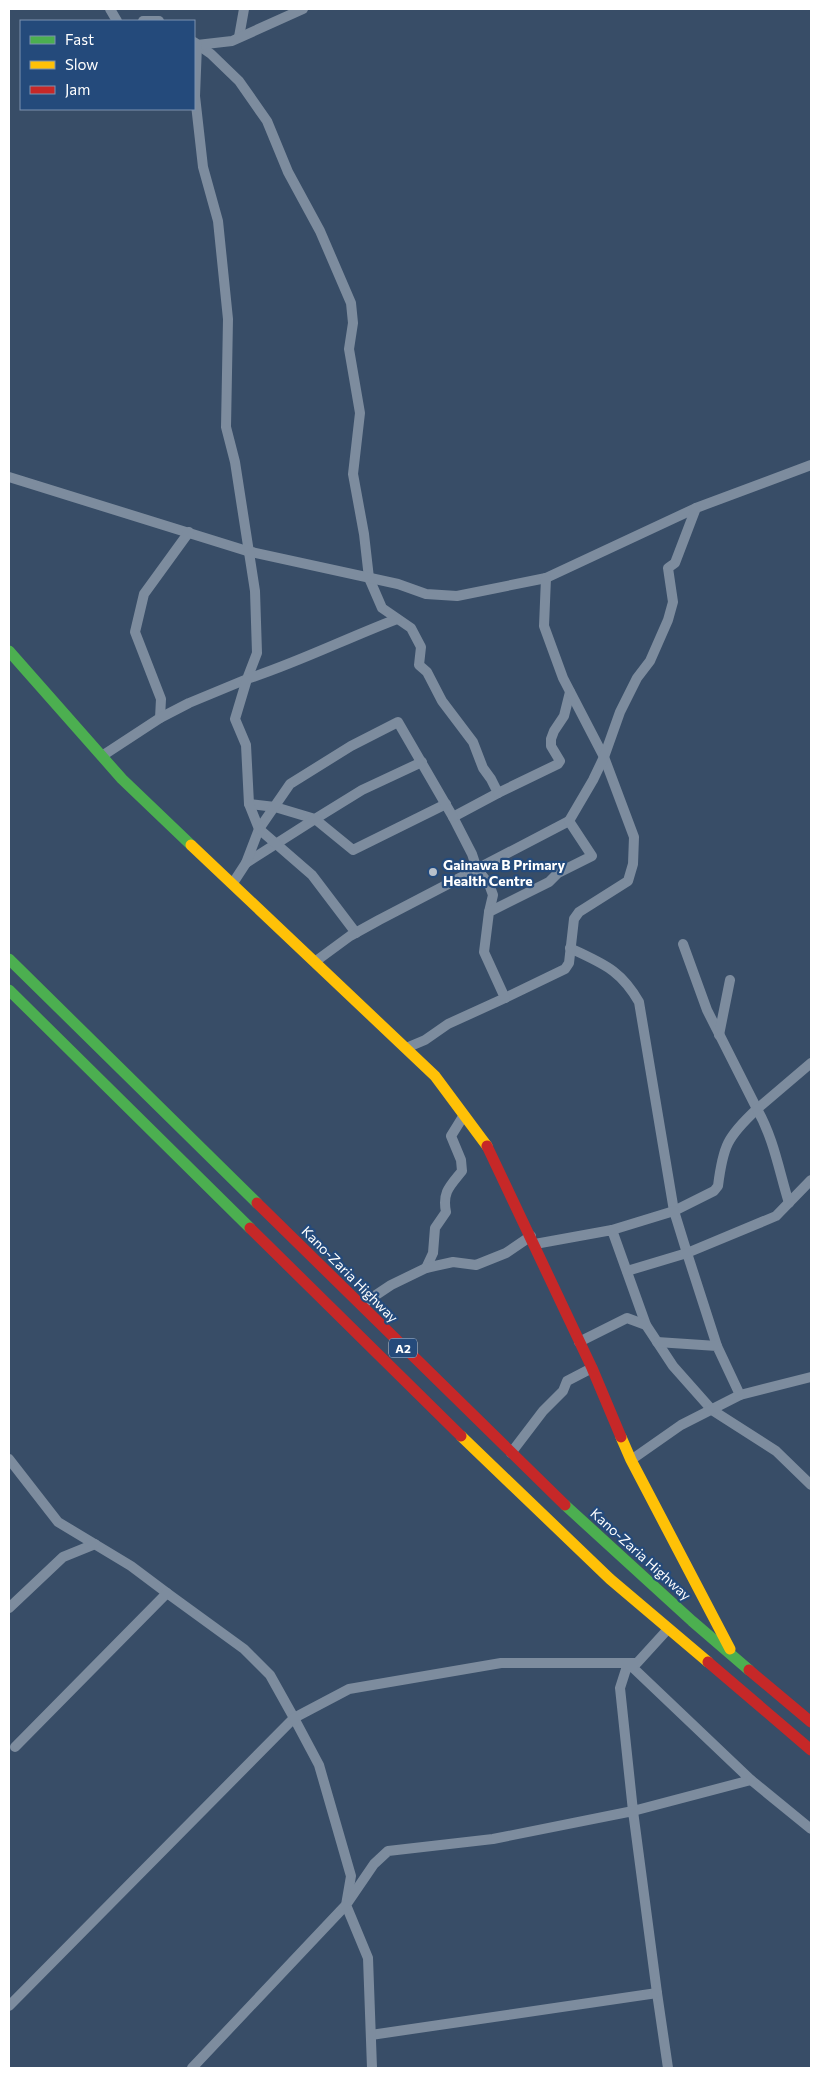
<svg xmlns="http://www.w3.org/2000/svg" width="820" height="2077" font-family="Commissioner,sans-serif">
<style>
.lines{fill:none;stroke-linecap:round;stroke-linejoin:round}
.street{stroke:#7d8c9e;stroke-width:10}
.fast{stroke:#4caf50;stroke-width:11}
.slow{stroke:#ffc107;stroke-width:11}
.jam{stroke:#c62828;stroke-width:11}
.poi-dot{fill:#b9c1ca;stroke:#244a7b;stroke-width:2}
.labels{text-anchor:middle;dominant-baseline:central;stroke-width:4.5;stroke-linejoin:round;paint-order:stroke}
.shield{fill:#244a7b;stroke:#bdc9d7;stroke-width:1}
.shield-label{font-size:12px;font-weight:bold;fill:#fff}
.poi-label{font-size:14px;font-weight:bold;fill:#fff;stroke:#244a7b;text-anchor:start}
.street-label{font-size:14px;fill:#fff;stroke:#244a7b}
</style>
<rect width="100%" height="100%" fill="#384d67"/>
<g class="lines">
<!-- street -->
<g class="street">
<path d="M110,9l7,12"/>
<path d="M143,21h16"/>
<path d="M239,37l5,-28"/>
<path d="M194,42l17,12 28,27 28,40 21,51 32,59 31,72 2,20 -4,26 11,64 -7,61 11,60 5,44 13,30 29,20 10,19 -2,18 8,7 15,29 31,41 10,26 8,11 7,14 -45,24 19,37 5,15 12,15 4,11 -4,17"/>
<path d="M197,45l35,-4 71,-32"/>
<path d="M9,477l238,74 151,33 28,10 31,2 89,-18 150,-70 115,-43"/>
<path d="M160,718l1,-19 -26,-67 9,-38 45,-62"/>
<path d="M102,756l58,-38 29,-15 58,-24 10,-26 -2,-62 -20,-129 -9,-35 2,-108 -10,-98 -15,-54 -8,-71 2,-51"/>
<path d="M498,793l60,-29 2,-3 -9,-15v-7l3,-8 10,-15 6,-24"/>
<path d="M249,804l26,3 40,12 47,-29 60,-28"/>
<path d="M246,863l69,-44 38,31 93,-46"/>
<path d="M233,883l13,-20 13,-34 31,-45 61,-38 47,-24 55,95"/>
<path d="M356,933l-44,-58 -53,-46 -10,-25 -3,-59 -11,-26 12,-40c50,-16 100,-41 150,-60"/>
<path d="M570,948c33,16 50,21 69,54l35,209 40,-20 4,-5c5,-40 9,-49 39,-77l-50,-99 -24,-66"/>
<path d="M316,961l34,-25 29,-16 190,-99"/>
<path d="M505,998l60,-29 4,-6 5,-44 5,-7 49,-31 5,-17 1,-27 -30,-80 -41,-79 -19,-52 2,-48"/>
<path d="M719,1035l11,-55"/>
<path d="M406,1048l19,-8 23,-16 57,-26 -21,-46 5,-40 60,-30 9,-9 34,-17 -23,-35 24,-41 11,-23 16,-45 17,-34 13,-17 18,-41 5,-18 -5,-34 7,-5 21,-55"/>
<path d="M789,1203c-10,-32 -15,-64 -32,-94l54,-46"/>
<path d="M612,1230l62,-19 13,42 89,-37 35,-36"/>
<path d="M535,1244l77,-14 34,95 27,41 39,44 64,41 35,34"/>
<path d="M426,1268l7,-15 2,-25 11,-16c-4,-20 4,-26 16,-41l-1,-11 -10,-24 13,-21"/>
<path d="M627,1271l60,-18 30,93"/>
<path d="M361,1305l30,-20 35,-17 27,-6 23,3 30,-12 25,-17"/>
<path d="M579,1342l48,-24 19,7"/>
<path d="M657,1342l60,4 23,49 71,-18"/>
<path d="M511,1453l32,-42 20,-20 4,-10 25,-13"/>
<path d="M9,1459l49,63 73,44 36,27"/>
<path d="M631,1460l50,-35 59,-30"/>
<path d="M9,1608l54,-51 32,-13"/>
<path d="M628,1663l123,117 -118,31 -13,-123z"/>
<path d="M751,1780l60,49"/>
<path d="M9,2006l285,-288 -24,-43 -26,-26 -77,-56 -152,154"/>
<path d="M371,2035l286,-42 11,75"/>
<path d="M192,2068l154,-163 5,-29 -32,-111 -25,-47 55,-29 152,-26h136l31,-34"/>
<path d="M372,2068l-4,-110 -22,-53 28,-41 14,-13 105,-12 140,-28 24,182"/>
</g>
<!-- fast -->
<g class="fast">
<path d="M9,651l113,128 69,66"/>
<path d="M9,959l248,244"/>
<path d="M9,990l241,238"/>
<path d="M565,1505l127,116 57,49"/>
</g>
<!-- slow -->
<g class="slow">
<path d="M191,845l244,231 52,70"/>
<path d="M461,1436l149,143 98,83"/>
<path d="M621,1437l10,23 99,189"/>
</g>
<!-- jam -->
<g class="jam">
<path d="M487,1146l105,222 29,69"/>
<path d="M257,1203l308,302"/>
<path d="M250,1228l211,208"/>
<path d="M708,1662l103,88"/>
<path d="M749,1670l62,52"/>
</g>
</g>
<!-- markers -->
<circle class="poi-dot" cx="433" cy="872" r="5"/>
<g class="labels">
<!-- shield labels -->
<rect class="shield" x="389" y="1338.5" width="28" height="19" rx="4"/>
<g class="shield-label">
<text x="403" y="1348">A2</text>
</g>
<!-- poi labels -->
<g class="poi-label">
<text x="443" y="864">Gainawa B Primary<tspan x="443" dy="16">Health Centre</tspan></text>
</g>
<!-- street labels -->
<g class="street-label">
<text transform="translate(350 1274) rotate(45)">Kano-Zaria Highway</text>
<text transform="translate(641 1554) rotate(42)">Kano-Zaria Highway</text>
</g>
</g>
<!-- border -->
<rect width="820" height="2077" fill="none" stroke="#ffffff" stroke-width="20"/>
<!-- legend -->
<rect x="20" y="20" width="175" height="90" fill="#244a7b" stroke="#7c92b0"/>
<rect x="30" y="36" width="25" height="8" fill="#4caf50" stroke="#7c92b0"/>
<text x="65" y="45" font-size="15" fill="#ffffff">Fast</text>
<rect x="30" y="61" width="25" height="8" fill="#ffc107" stroke="#7c92b0"/>
<text x="65" y="70" font-size="15" fill="#ffffff">Slow</text>
<rect x="30" y="86" width="25" height="8" fill="#c62828" stroke="#7c92b0"/>
<text x="65" y="95" font-size="15" fill="#ffffff">Jam</text>
</svg>
